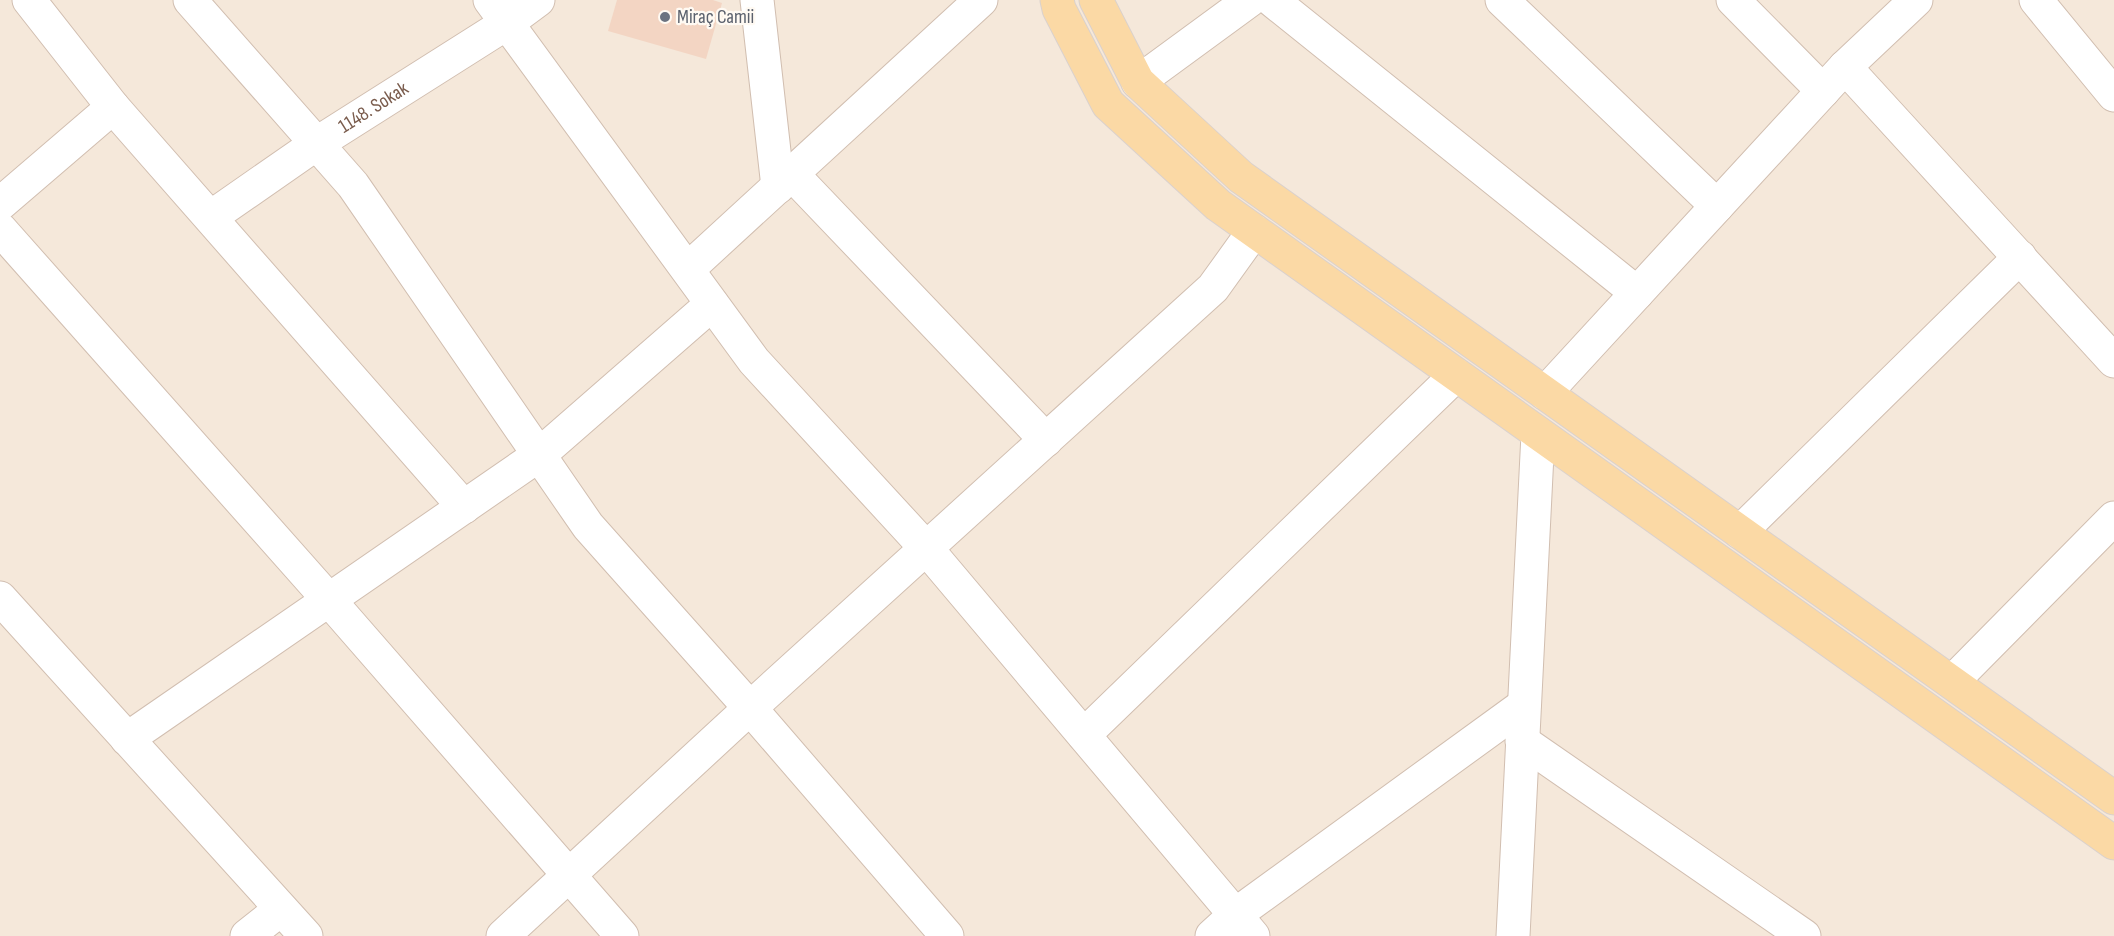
<svg xmlns="http://www.w3.org/2000/svg" width="2114" height="936" font-family="'Sofia Sans Condensed',sans-serif">
<style>
.residential{fill:#f5e8da}
.building{fill:#f3d5c3}
.lines{fill:none;stroke-linecap:round;stroke-linejoin:round}
.minor-casing{stroke:#d1beb0;stroke-width:35}
.major-casing{stroke:#dad1cd;stroke-width:35}
.minor{stroke:#fff;stroke-width:33}
.major{stroke:#fbd9a5;stroke-width:33}
.worship-dot{fill:#6b7280;stroke:#fffaf3;stroke-width:2}
.labels{text-anchor:middle;dominant-baseline:central;stroke-width:4.5;stroke-linejoin:round;paint-order:stroke}
.worship-label{font-size:20px;fill:#5b616d;stroke:#fffaf3;text-anchor:start}
.street-label{font-size:20px;fill:#7a5c4d;stroke:#fffaf3}
</style>
<rect width="100%" height="100%" fill="#fdf6ec"/>
<!-- residential -->
<rect class="residential" x="0" y="0" width="2114" height="936"/>
<!-- building -->
<path class="building" d="M617,0h96l9,3 -16,56 -98,-28z"/>
<g class="lines">
<!-- minor casing -->
<g class="minor-casing">
<g id="minor">
<path d="M29,0l84,107 351,400"/>
<path d="M190,0l163,185 235,341 162,182 197,228"/>
<path d="M490,0l264,361 172,187 327,388"/>
<path d="M757,0l21,187"/>
<path d="M1272,0l365,293"/>
<path d="M1502,0l215,206"/>
<path d="M1733,0l90,91"/>
<path d="M2036,0l78,95"/>
<path d="M1845,67l269,294"/>
<path d="M1138,82l112,-82"/>
<path d="M792,174l254,266"/>
<path d="M0,204l113,-97"/>
<path id="s1" d="M211,217l105,-73 191,-121 31,-23"/>
<path d="M0,229l329,371 293,336"/>
<path d="M688,269l293,-269"/>
<path d="M1545,393l300,-326 71,-67"/>
<path d="M1740,532l280,-275"/>
<path d="M0,598l306,338"/>
<path d="M1952,682l162,-164"/>
<path d="M1084,735l372,-360"/>
<path d="M127,739l412,-284 173,-151"/>
<path d="M1522,741l282,195"/>
<path d="M247,936l34,-27"/>
<path d="M503,936l247,-228 463,-420 41,-57"/>
<path d="M1212,936l23,-21 289,-210"/>
<path d="M1513,936l25,-502"/>
</g>
</g>
<!-- major casing -->
<g class="major-casing">
<g id="major">
<path d="M1057,0l2,9 49,95 110,101 896,638"/>
<path d="M1096,0l42,82 103,95 873,621"/>
</g>
</g>
<!-- minor -->
<use href="#minor" class="minor"/>
<!-- major -->
<use href="#major" class="major"/>
</g>
<!-- markers -->
<circle class="worship-dot" cx="665" cy="17" r="6"/>
<g class="labels">
<!-- worship labels -->
<g class="worship-label">
<text x="677" y="17">Miraç Camii</text>
</g>
<!-- street labels -->
<g class="street-label">
<text stroke="none"><textPath href="#s1" startOffset="196">1148. Sokak</textPath></text>
</g>
</g>
</svg>
